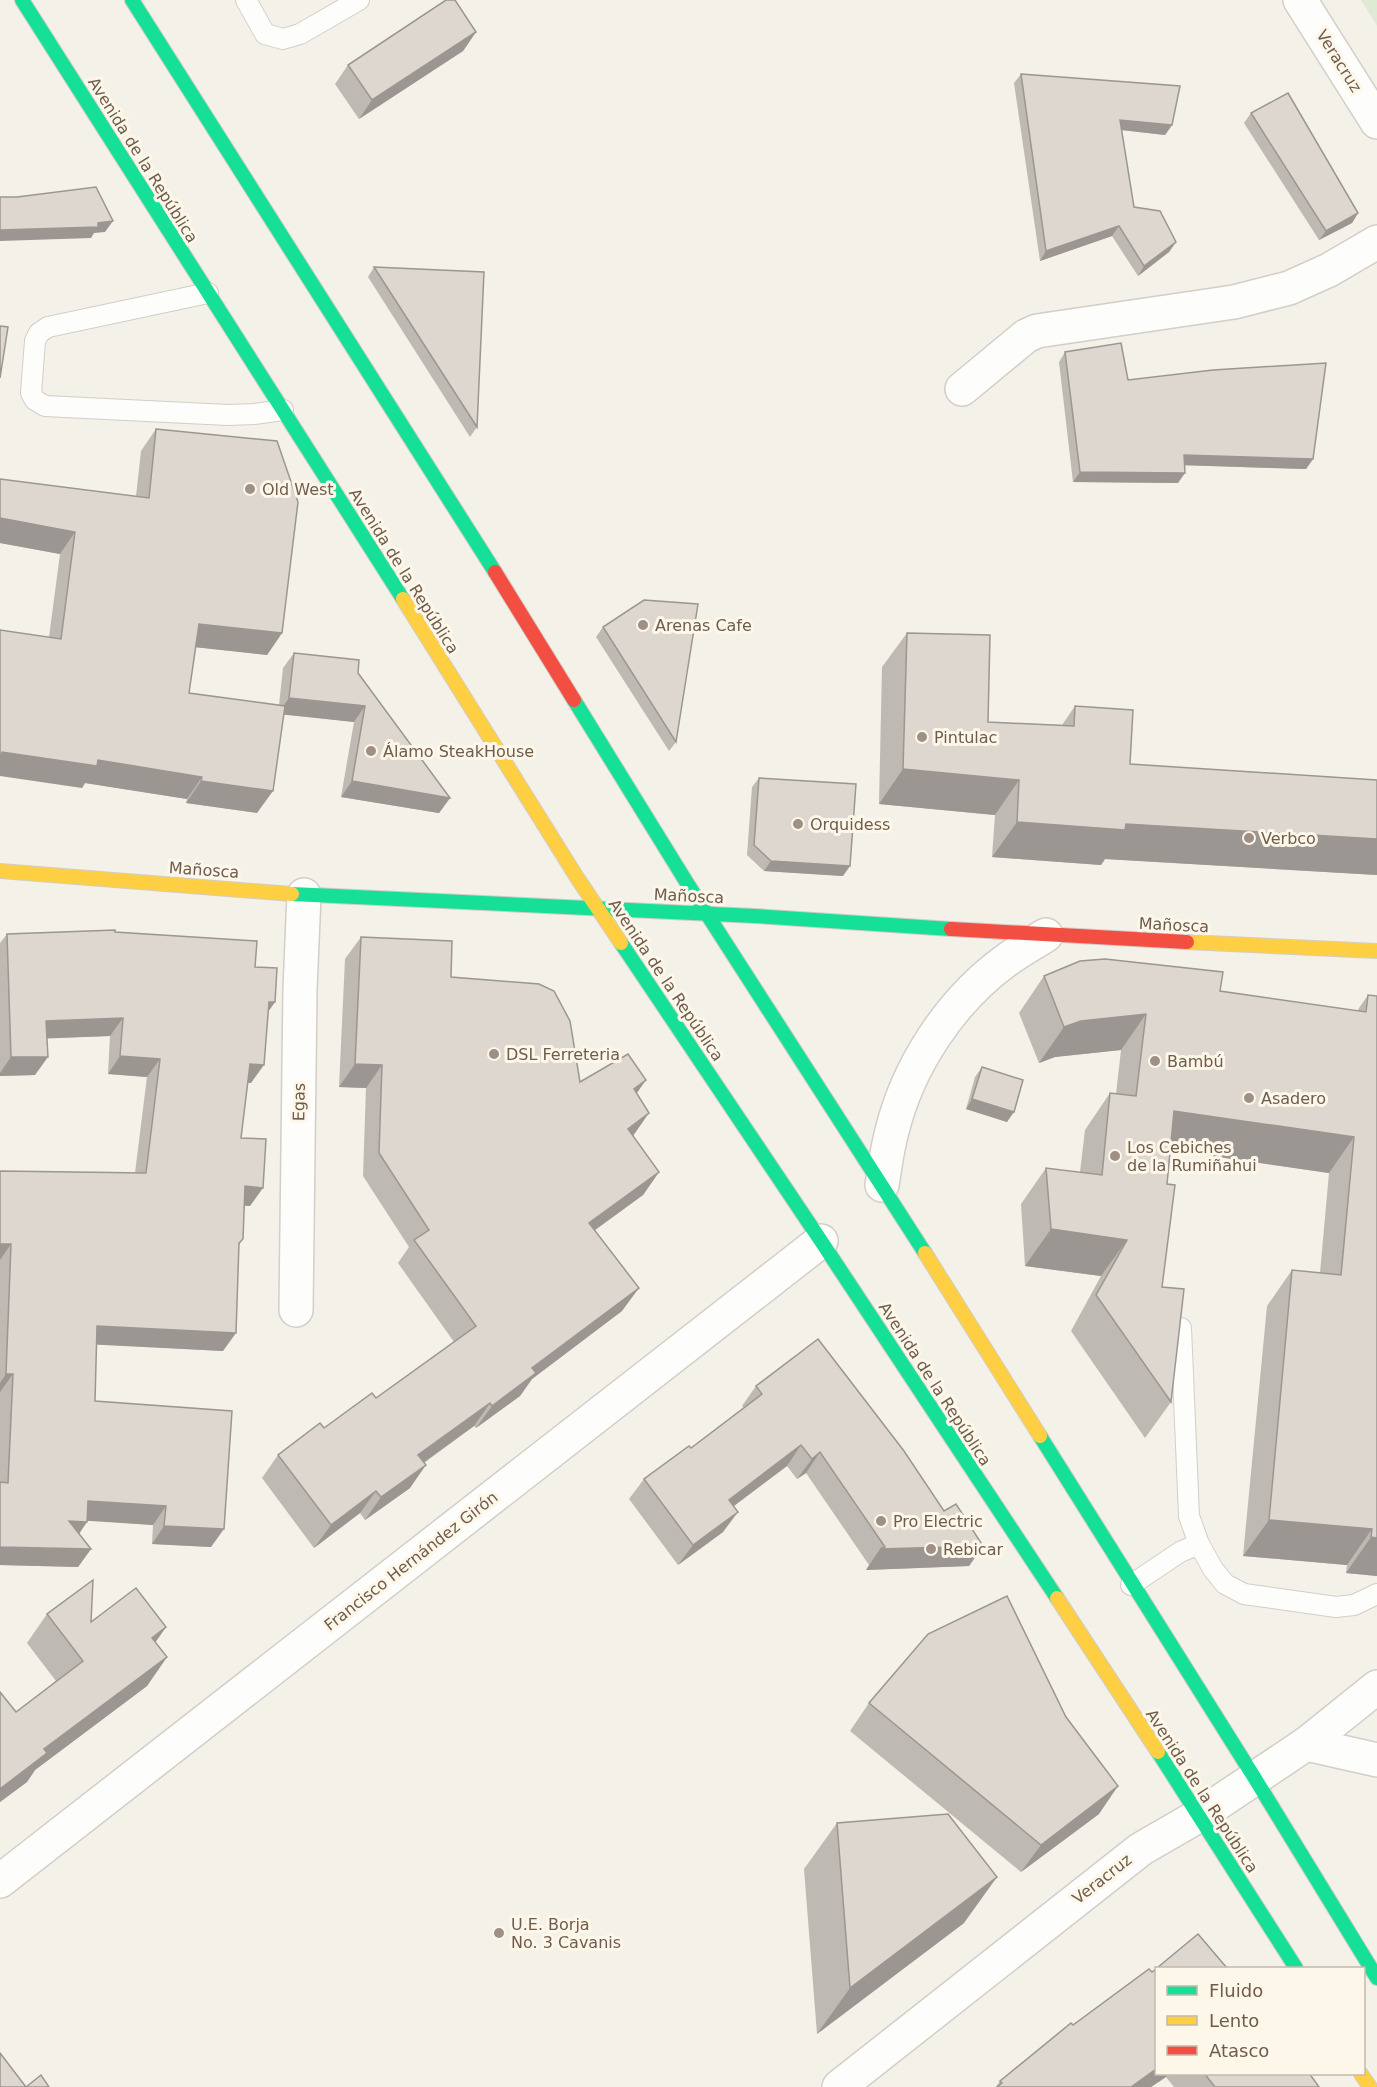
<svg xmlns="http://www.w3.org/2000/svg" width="1377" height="2087" font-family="'DejaVu Sans',sans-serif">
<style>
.green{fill:#dfead5}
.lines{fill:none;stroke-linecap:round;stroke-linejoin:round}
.lane-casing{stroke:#d3cec7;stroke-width:22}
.street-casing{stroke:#d3cec7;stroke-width:36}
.fast-casing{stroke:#d2cdc5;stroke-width:16}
.slow-casing{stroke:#d2cdc5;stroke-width:16}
.jam-casing{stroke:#d2cdc5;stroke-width:16}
.lane{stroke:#fdfdfc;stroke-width:20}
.street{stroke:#fdfdfc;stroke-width:33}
.fast{stroke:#16e098;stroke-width:14}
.slow{stroke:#ffcf43;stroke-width:14}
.jam{stroke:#f24e42;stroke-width:14}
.wall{fill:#beb9b2}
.shaded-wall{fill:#9b9691}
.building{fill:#ddd7cf;stroke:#9b9691;stroke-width:1.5}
.poi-dot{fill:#9e9084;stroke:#fdf7ea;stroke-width:2}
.labels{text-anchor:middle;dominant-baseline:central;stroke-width:6;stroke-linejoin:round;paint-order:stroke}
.street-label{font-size:16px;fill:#6f5c4d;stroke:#fdf7ea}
.poi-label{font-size:16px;fill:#6f5c4d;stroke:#fdf7ea;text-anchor:start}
</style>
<rect width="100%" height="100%" fill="#f4f1e9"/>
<!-- green -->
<path class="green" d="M1361,0h16v26z"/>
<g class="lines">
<!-- lane casing -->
<g class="lane-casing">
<g id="lane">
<path d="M246,0l19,34 18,5 17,-5 59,-34"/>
<path d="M208,293l-160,34 -9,6 -4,8 -4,52 4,7 10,6 183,9 26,-1 29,-4"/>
<path d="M1181,1328l8,188 10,28 14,25 12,15 19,10 92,13 18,-2 23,-11"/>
<path d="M1131,1585l49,-33 19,-8"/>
</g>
</g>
<!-- street casing -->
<g class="street-casing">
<g id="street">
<path d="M1300,0l77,122"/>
<path d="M962,389l64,-53 11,-5 197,-29 55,-14 40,-18 48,-28"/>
<path d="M882,1185c3,-18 5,-36 10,-54 16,-65 58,-129 112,-169 13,-10 28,-18 42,-27"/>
<path d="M296,1310l4,-321 4,-94"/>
<path d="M1306,1744l71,16"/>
<path d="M0,1881l821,-640"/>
<path d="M839,2087l302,-238 59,-34 106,-71 71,-57"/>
</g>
</g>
<!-- fast casing -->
<g class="fast-casing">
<g id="fast">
<path d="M22,0l381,599"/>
<path d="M132,0l363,572"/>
<path d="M574,700l113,183 238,370"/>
<path d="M292,894l463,22 196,13"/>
<path d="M621,943l200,298 236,357"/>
<path d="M1040,1436l214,341 123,201"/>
<path d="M1158,1752l138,216"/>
</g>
</g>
<!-- slow casing -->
<g class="slow-casing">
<g id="slow">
<path d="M403,599l173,277 45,67"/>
<path d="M0,871l292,23"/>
<path d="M1187,942l190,9"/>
<path d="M925,1253l115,183"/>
<path d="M1057,1598l101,154"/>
<path d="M1361,2074l9,13"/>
</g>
</g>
<!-- jam casing -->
<g class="jam-casing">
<g id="jam">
<path d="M495,572l79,128"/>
<path d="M951,929l236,13"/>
</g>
</g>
<!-- lane -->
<use href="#lane" class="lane"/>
<!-- street -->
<use href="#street" class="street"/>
<!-- fast -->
<use href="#fast" class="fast"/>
<!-- slow -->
<use href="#slow" class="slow"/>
<!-- jam -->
<use href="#jam" class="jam"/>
</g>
<!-- wall -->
<g class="wall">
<path d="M476,32l-13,19 -104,68 -24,-35 13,-19z"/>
<path d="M1021,74l151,51 -7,10 -44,-5 13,77 42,35 -7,10 -31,24 -26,-40 -72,25 -26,-178z"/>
<path d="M1251,113l107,100 -6,10 -33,17 -75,-117z"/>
<path d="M374,267l103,160 -7,10 -102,-160z"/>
<path d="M1065,352l63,28 185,79 -7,10 -122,-4 -6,18 -105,-1 -14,-120z"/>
<path d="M156,429l126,204 -15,22 -71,-8 -7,46 90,12 4,-37 11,-15 64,20 92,125 -11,15 -98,-16 13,-75 -71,-8 -26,99 -71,-10 1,-4 -102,-16 -3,5 -33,-151 11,-83 -60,-11v-64l136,17 5,-45z"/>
<path d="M603,627l73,115 -7,9 -73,-114z"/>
<path d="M907,633l81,89 74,3 13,-19 55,58 247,16v95l-272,-16 -4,6 -109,-8 3,-42 -116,-11 3,-137z"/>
<path d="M759,778l84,98 -79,-5 -17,-16 5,-68z"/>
<path d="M115,932l140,35 20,35 -7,10 -17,71h-3l-7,55 9,68 -6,-1 -1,34 -4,6 -16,106 -127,-7 -1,57 116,146 -59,-3 1,-19 -66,-5 -8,13 12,16 -13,18 -78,-2v-394l135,2 12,-96 -39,-3 2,-38 -63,2 -12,37 -35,1v-133l7,-9z"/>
<path d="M361,937l90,40 129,105 57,11 -4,43 26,36 -16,23 -48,35 27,81 -90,68 -12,17 -44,32 -2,-2 -50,37 -14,25 -45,32 -5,-7 -46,35 -52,-70 16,-23 98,-57 78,-56 -56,-79 11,-16 -46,-71 3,-88 -27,-1 6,-128z"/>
<path d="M1044,976l176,15 137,20 11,-16 9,581 -31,-3 1,-8 -104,-9 24,-250 25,-36 28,3 9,-100 -159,-23 -3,34 -5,103 9,115 -26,36 -74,-107 30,-55 -76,-10 -4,-62 25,-36 34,4 5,-42 25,-37 6,1 5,-44 -66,7 -16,6 -20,-50z"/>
<path d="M982,1067l25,55 -41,-13 9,-32z"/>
<path d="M756,1386l188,125 39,35 -14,20 -103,4 3,-5 -63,-92 -9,6 -10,-13 -53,40 -11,26 -45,33 -49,-66 15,-20 47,-31 53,-40 -2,-2z"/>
<path d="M47,1614l44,8 75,5 -11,15 12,15 -20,29 -112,84 -8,12 -27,20v-110l16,20 40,-31 -29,-38z"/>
<path d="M869,1703l230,111 -78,58 -171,-141z"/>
<path d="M837,1823l127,100 -147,111 -13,-165z"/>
<path d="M1073,2025l83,48h153l10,14h-145l-8,-10 -15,10h-155l4,-6z"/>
</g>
<!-- shaded-wall -->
<g class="shaded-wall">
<path d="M476,32l-13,19 -104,68 13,-19z"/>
<path d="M1120,120l52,5 -7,10 -52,-6z"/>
<path d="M1358,213l-6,10 -33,17 7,-9z"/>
<path d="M113,221l-8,11 -11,1 -3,5 -91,3v-11z"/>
<path d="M1119,226l-7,10 -72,25 6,-10z"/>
<path d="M1176,242l-7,10 -31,24 6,-10z"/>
<path d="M1184,455l129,4 -7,10 -129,-4z"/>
<path d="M1080,472l105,1 -7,10 -105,-1z"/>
<path d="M0,518l75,14 -15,22 -60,-11z"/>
<path d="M199,624l83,9 -15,22 -83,-9z"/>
<path d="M289,698l76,8 -11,16 -76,-8z"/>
<path d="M2,752l96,8 104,17 -15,22 -102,-16 -3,5 -82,-12v-22z"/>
<path d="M903,769l116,11 -24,35 -116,-11z"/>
<path d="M201,781l72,10 -16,22 -71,-10z"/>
<path d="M352,781l98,17 -11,15 -98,-16z"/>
<path d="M1017,822l109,2 251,15v36l-272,-16 -4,6 -109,-8z"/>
<path d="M771,861l79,5 -7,10 -79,-5z"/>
<path d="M269,1002h6l-13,18z"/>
<path d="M1146,1014l-25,36 -66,7 -16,6 25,-36 17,-6z"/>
<path d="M123,1018l-13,18 -76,3 12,-18z"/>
<path d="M120,1056l40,3 -13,18 -39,-3z"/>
<path d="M11,1057h37l-13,18 -35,1v-3z"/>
<path d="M250,1064l14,1 -13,18 -14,-1z"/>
<path d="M355,1064l27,1 -16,23 -27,-1z"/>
<path d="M646,1080l-16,23 4,-14z"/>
<path d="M972,1099l42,13 -7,10 -41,-13z"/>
<path d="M1174,1111l180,26 -25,36 -180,-26z"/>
<path d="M649,1113l-16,23 -5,-7z"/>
<path d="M659,1172l-16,23 -70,51 16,-23z"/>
<path d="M245,1186l18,2 -13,18 -18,-1z"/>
<path d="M1051,1229l76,11 -26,36 -76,-10z"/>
<path d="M0,1244h11l-11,16z"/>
<path d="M639,1288l-17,23 -90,68 -12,17 -44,32 16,-22 40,-38z"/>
<path d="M97,1326l139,7 -13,18 -139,-7z"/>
<path d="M6,1374h7l-13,18v-9z"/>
<path d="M490,1403l-16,23 -72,52 16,-23z"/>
<path d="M801,1445l-14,21 -72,54 14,-20z"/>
<path d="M820,1452l-14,21 -9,6 15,-20z"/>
<path d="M426,1465l-16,23 -45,32 16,-23z"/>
<path d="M376,1491l-16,22 -46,35 17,-23z"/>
<path d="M88,1501l78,5 -13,19 -78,-5z"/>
<path d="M738,1512l-15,20 -45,33 15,-20z"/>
<path d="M1269,1520l103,9 -25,36 -104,-9z"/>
<path d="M69,1521l18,1 -12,18z"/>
<path d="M164,1526l60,3 -13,18 -59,-3z"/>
<path d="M1371,1537l6,1v38l-31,-3z"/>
<path d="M983,1546l-14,20 -103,4 14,-21z"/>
<path d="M0,1547l91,2 -13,18 -78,-2z"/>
<path d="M166,1627l-20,29 6,-18z"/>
<path d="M167,1657l-20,29 -112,84 -8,12 -27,20v-13l44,-40z"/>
<path d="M1118,1786l-19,28 -78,58 20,-27z"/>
<path d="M997,1877l-33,46 -147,111 33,-46z"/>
<path d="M1156,2069v4h12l-2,4 -15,10h-20z"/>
</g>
<!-- building -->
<g class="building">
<path d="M446,0h9l21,32 -104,68 -24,-35z"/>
<path d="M1021,74l159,12 -8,39 -52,-5 14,87 26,4 16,31 -32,24 -25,-40 -73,25z"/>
<path d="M1288,93l70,120 -32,18 -75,-118z"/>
<path d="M96,187l17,34 -15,2v4l-98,3v-33h17z"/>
<path d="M374,267l110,5 -7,155z"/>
<path d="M0,326l8,1 -8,51z"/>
<path d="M1121,343l7,37 85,-10 113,-7 -13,96 -129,-4 1,18 -105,-1 -15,-120z"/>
<path d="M156,429l121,12 21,61 -16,131 -83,-9 -10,69 96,13 -12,85 -72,-10 1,-4 -104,-17 -1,6 -95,-14 -2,8v-130l61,9 14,-107 -75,-14v-39l149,19z"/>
<path d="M644,600l54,4 -22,138 -73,-115z"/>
<path d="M907,633l83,2 -2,87 86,4 1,-20 58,4 -3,54 247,16v59l-251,-15 -1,6 -108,-8 2,-42 -116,-11z"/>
<path d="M294,653l65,7 -1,13 92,125 -98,-17 13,-75 -76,-8z"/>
<path d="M759,778l97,6 -6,82 -79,-5 -17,-16z"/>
<path d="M115,930v2l142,9 -2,26 22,1 -2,34h-6l-5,63 -14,-1 -9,74 25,1 -3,49 -18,-2 -2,53 -4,4 -3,90 -139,-7 -2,75 137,10 -8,118 -60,-3 2,-20 -78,-5 -1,21 -18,-1 22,28 -91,-2v-65l8,1 5,-109h-7l5,-130h-11v-73l146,2 14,-114 -40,-3 3,-38 -77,3 2,36h-37l-4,-123z"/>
<path d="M361,937l91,4 -1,36 88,7 15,7 16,30 10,61 48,-28 18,26 -12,9 15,24 -21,16 31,43 -70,51 50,65 -107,80 4,5 -44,33 -2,-3 -72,52 8,10 -45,32 -5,-6 -45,34 -53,-70 42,-32 4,5 48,-35 4,5 100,-72 -62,-86 15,-10 -50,-77 3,-88 -27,-1z"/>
<path d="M1105,959l118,13 -3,19 146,21 2,-17 9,1v542l-6,-1 1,-8 -103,-9 23,-250 49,5 13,-138 -180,-26 -7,73 8,1 -13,102 22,2 -13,113 -75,-107 31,-55 -76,-11 -5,-61 56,7 8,-82 26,3 10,-82 -65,7 -17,6 -20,-51 36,-15z"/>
<path d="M982,1067l41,13 -9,32 -42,-13z"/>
<path d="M818,1339l86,112 40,60 12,-7 27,42 -103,3 5,-2 -65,-95 -8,7 -11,-14 -72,55 9,12 -45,33 -49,-66 45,-33 2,2 71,-54 -6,-8z"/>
<path d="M93,1580l-2,42 45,-34 30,39 -14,11 15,19 -123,92 3,4 -47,36v-97l16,20 67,-51 -36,-47z"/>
<path d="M1007,1596l59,121 52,69 -77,59 -172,-142 59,-69z"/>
<path d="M948,1814l49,63 -147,111 -13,-165z"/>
<path d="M1198,1934l29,34h-70z"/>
<path d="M1149,1969l3,3 4,-3v100l-25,18h-134l5,-4 -2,-2 71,-58 2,2z"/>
<path d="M0,2053l26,34 15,-12 8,12h-49z"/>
<path d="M1204,2073h105l10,14h-104z"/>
</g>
<!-- markers -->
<g class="poi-dot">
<circle cx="250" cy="489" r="6"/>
<circle cx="643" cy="625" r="6"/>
<circle cx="922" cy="737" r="6"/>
<circle cx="371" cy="751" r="6"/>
<circle cx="798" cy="824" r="6"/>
<circle cx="1249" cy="838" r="6"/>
<circle cx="494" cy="1054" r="6"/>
<circle cx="1155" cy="1061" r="6"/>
<circle cx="1249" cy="1098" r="6"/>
<circle cx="1115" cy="1156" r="6"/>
<circle cx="881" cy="1521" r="6"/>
<circle cx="931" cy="1549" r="6"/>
<circle cx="499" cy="1933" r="6"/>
</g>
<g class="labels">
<!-- street labels -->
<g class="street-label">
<text transform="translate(1339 61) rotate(58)">Veracruz</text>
<text transform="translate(143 160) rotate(58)">Avenida de la República</text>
<text transform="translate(404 571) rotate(58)">Avenida de la República</text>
<text transform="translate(204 870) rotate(4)">Mañosca</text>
<text transform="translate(689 896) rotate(3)">Mañosca</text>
<text transform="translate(1174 925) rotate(3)">Mañosca</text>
<text transform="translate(666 980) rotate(56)">Avenida de la República</text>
<text transform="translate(299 1102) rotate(-89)">Egas</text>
<text transform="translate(935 1384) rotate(57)">Avenida de la República</text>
<text transform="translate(411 1561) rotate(-38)">Francisco Hernández Girón</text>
<text transform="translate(1202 1791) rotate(57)">Avenida de la República</text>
<text transform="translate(1102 1879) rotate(-38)">Veracruz</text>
</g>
<!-- poi labels -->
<g class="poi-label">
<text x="262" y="489">Old West</text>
<text x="655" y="625">Arenas Cafe</text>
<text x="934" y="737">Pintulac</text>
<text x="383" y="751">Álamo SteakHouse</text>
<text x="810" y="824">Orquidess</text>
<text x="1261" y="838">Verbco</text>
<text x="506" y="1054">DSL Ferreteria</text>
<text x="1167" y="1061">Bambú</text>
<text x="1261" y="1098">Asadero</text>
<text x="1127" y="1147">Los Cebiches<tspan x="1127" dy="18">de la Rumiñahui</tspan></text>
<text x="893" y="1521">Pro Electric</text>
<text x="943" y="1549">Rebicar</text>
<text x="511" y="1924">U.E. Borja<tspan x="511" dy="18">No. 3 Cavanis</tspan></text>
</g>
</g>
<!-- legend -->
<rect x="1155" y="1967" width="210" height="108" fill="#fdf7ea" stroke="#c4b9ab" stroke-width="1.5"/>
<rect x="1167" y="1986" width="30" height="9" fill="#16e098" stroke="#c4b9ab" stroke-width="1.5"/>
<text x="1209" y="1997" font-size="18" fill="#6f5c4d">Fluido</text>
<rect x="1167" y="2016" width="30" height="9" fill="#ffcf43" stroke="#c4b9ab" stroke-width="1.5"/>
<text x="1209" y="2027" font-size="18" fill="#6f5c4d">Lento</text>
<rect x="1167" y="2046" width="30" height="9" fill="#f24e42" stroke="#c4b9ab" stroke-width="1.5"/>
<text x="1209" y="2057" font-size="18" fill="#6f5c4d">Atasco</text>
</svg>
